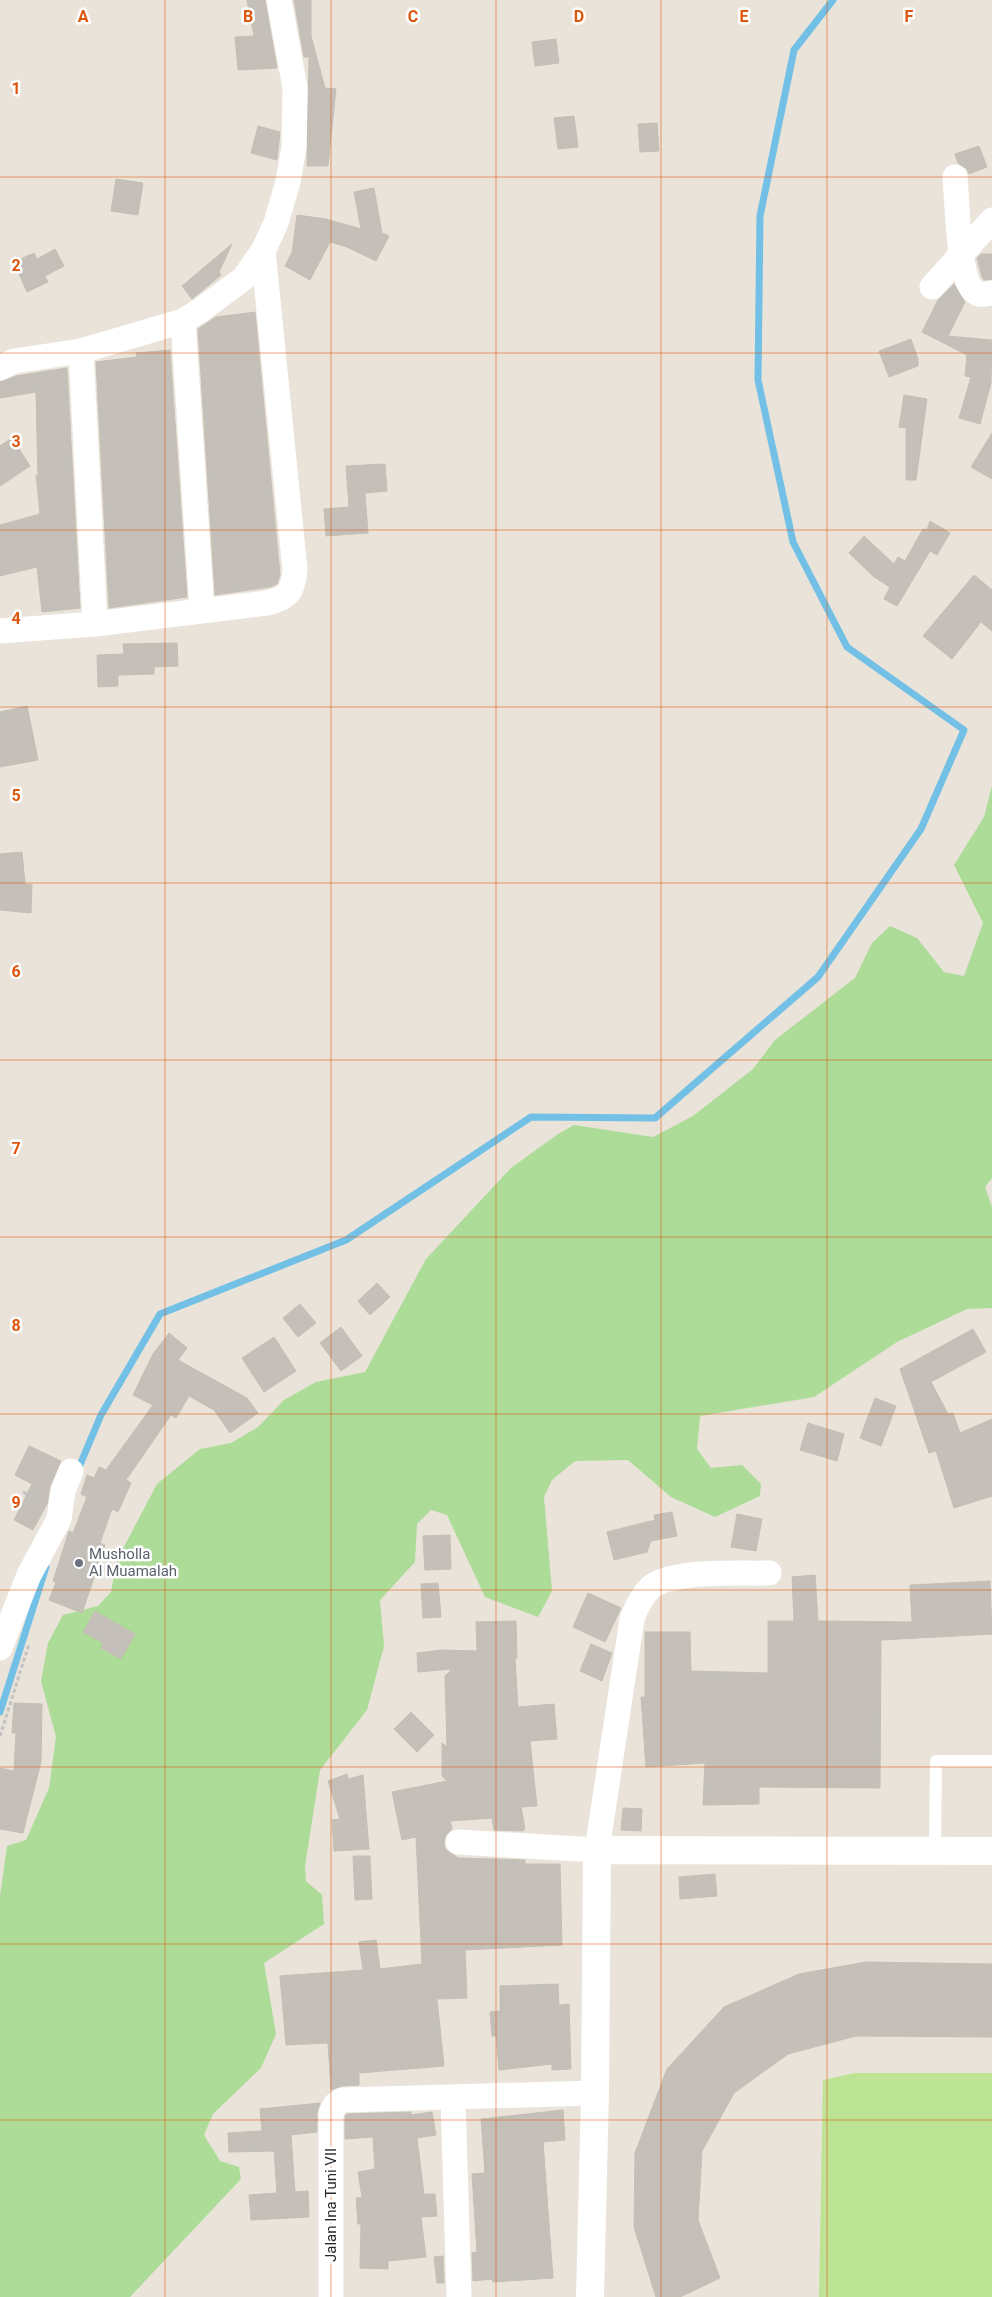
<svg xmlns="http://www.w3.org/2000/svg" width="992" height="2297" font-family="Roboto,sans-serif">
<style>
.green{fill:#acdc98}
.pitch{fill:#bde395}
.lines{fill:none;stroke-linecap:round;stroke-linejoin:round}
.stream{stroke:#72c0e5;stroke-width:7}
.building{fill:#c4c0b9;stroke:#c4bfb3}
.path{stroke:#c3c3c3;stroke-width:3;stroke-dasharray:4 2.5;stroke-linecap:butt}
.service{stroke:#fff;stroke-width:12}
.minor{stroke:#fff;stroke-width:25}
.tertiary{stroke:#fff;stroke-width:28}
.grid{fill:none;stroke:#de560d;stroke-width:1;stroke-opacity:0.55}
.worship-dot{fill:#6b7280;stroke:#fff;stroke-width:2}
.labels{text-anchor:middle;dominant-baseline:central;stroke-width:5;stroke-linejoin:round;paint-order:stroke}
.worship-label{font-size:15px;fill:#5b616d;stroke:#fff;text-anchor:start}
.street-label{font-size:15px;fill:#272727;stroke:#fff}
.grid-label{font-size:16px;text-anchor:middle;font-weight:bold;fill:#de560d;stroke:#fff;stroke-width:5;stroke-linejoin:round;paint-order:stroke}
</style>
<rect width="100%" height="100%" fill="#e9e3d9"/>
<!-- green -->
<path class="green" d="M992,786v392l-7,9 7,20v101l-25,1 -70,33 -83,55 -114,19 -3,33 14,19 31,-3 19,19 -1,12 -45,21 -44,-20 -43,-37 -53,1 -23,19 -8,17 8,94 -14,26 -53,-20 -38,-82 -16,-5 -14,14 -2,38 -35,38 4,46 -17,64 -47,60 -15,96 1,15 16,14 2,29 -60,39 12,71 -15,34 -48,46 -9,21 16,26 19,6 2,12 -111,118h-130v-401l7,-50 19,-6 23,-52 7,-51 -15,-56 7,-38 15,-28 35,-9 13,-14 6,-32 40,-76 43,-35 31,-6 27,-16 26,-27 32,-18 49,-10 61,-113 85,-91 47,-34 16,-9 79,12 40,-21 60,-47 22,-29 80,-62 17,-35 18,-17 27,12 27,34 20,4 19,-53 -29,-58 30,-48z"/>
<!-- pitch -->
<path class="pitch" d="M855,2073h137v224h-173l4,-217z"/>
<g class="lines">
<!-- stream -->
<g class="stream">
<path d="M77,1472l24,-57 59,-101 186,-74 185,-123 124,1 163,-141 103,-148 43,-99 -117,-83 -54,-105 -35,-162 2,-164 34,-166 39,-50"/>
<path d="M0,1712l46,-145"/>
</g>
</g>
<!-- building -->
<g class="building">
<path d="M247,0h18l12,68 -39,2 -3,-33 19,-1z"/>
<path d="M294,0h17v36l14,52 11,1 -8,77h-21l2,-109h-5z"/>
<path d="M556,39l3,24 -24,3 -3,-24z"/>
<path d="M574,116l4,31 -20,2 -4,-31z"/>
<path d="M657,123l2,28 -19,1 -2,-28z"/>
<path d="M258,126l22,6 -3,28 -26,-7z"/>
<path d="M979,146l8,21 -18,7 -2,-5 -9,-6 -3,-9z"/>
<path d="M116,179l27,4 -5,32 -27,-4z"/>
<path d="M374,188l8,45 7,3 -13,25 -29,-14 -17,-5 -20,38 -25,-14 7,-14 5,-37 29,4 35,10 -7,-37z"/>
<path d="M232,244l-13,28 2,3 -29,24 -10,-13z"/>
<path d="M55,249l9,17 -19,10 3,6 -21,10 -13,-30 20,-9 3,6z"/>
<path d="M981,254h11v25l-8,1 -2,-3 -5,-19z"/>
<path d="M954,284l11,18 -17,34 44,4 -1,43 -11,41 -21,-6 12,-41 -6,-1 2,-21 -45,-23 16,-32z"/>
<path d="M255,312l25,263 -3,9 -7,3 -55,8 -17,-266 18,-12z"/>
<path d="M911,339l7,20v7l-29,11 -10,-26z"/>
<path d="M170,350l17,247 -78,11 -13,-246 41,-5 -1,-4z"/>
<path d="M67,368l13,240 -38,4 -5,-45 -37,9v-51l40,-11 -4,-39 2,3 -2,-86 -36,6v-16l16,-6z"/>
<path d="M904,395l23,4 -11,81h-10v-52l-7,-1z"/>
<path d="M992,433v46l-21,-12z"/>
<path d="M12,438l18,28 -30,20v-40z"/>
<path d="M385,464l2,27 -22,2 3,40 -42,3 -2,-27 25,-2 -3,-41z"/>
<path d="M930,521l20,12 -13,22 -7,-4 -33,55 -13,-7 6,-12 -16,-10 -25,-24 15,-17 30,28 4,-7 7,4 18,-32 4,1z"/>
<path d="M974,575l18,15v41l-11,-9 -29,37 -29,-23z"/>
<path d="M177,643l1,23 -24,1v7l-36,1v11l-20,1 -1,-32 27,-1 -1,-10z"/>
<path d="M27,706l11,54 -38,7v-55z"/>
<path d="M22,852l3,32 7,1 -1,28 -31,-3v-56z"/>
<path d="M377,1283l13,14 -20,18 -12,-14z"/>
<path d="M300,1304l16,19 -18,14 -15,-19z"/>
<path d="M341,1327l21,29 -21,15 -21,-28z"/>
<path d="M973,1329l13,23 -55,30 17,32 5,-1 7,20 32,-14v77l-38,12 -18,-57 -7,2 -29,-84z"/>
<path d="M169,1333l18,15 -9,12 69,38 11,15 -28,20 -16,-23 -25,-14 -13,22 -5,-3 -45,65 5,3 -13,29 -6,-3 -12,34 5,2 -23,68 -33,-13 7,-18 -3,-1 16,-50 4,2 14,-36 -6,-3 6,-19 7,3 5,-11 7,3 47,-65 -20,-10 20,-41z"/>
<path d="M274,1337l22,34 -32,21 -22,-34z"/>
<path d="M875,1398l21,8 -15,40 -21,-8z"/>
<path d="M808,1423l36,11 -7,27 -37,-11z"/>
<path d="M29,1446l32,15 -11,25 -3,18 -14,26 -19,-10 18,-36 -17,-9z"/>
<path d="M672,1512l5,24 -26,5 -4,11 -33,8 -7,-28 48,-12 -1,-5z"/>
<path d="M737,1514l25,5 -6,32 -25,-4z"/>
<path d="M450,1535l1,34 -26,1 -2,-34z"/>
<path d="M815,1575l3,46 94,1 -2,-37 80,-4 2,53 -111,6 -1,148 -121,-1v17l-56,1 2,-42 -59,4 -5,-70h4v-65h45l1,39 77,2v-52h26l-2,-44z"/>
<path d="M438,1583l3,34 -18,1 -2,-34z"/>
<path d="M588,1593l33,15 -16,34 -32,-15z"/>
<path d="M95,1611l40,23 -14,25 -20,-11 2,-5 -20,-11z"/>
<path d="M516,1621l1,37h-2l3,49 36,-3 3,35 -27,2 7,65 -16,1 4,22 -2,2 -29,-1 -2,-12 -42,3 2,8 -6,6 -2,7 1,7 13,9 67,2v4h35l2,81 -97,5 2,48 -30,1 7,67 -85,7v12l-17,1 -11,4 -3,-47 -42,2 -6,-69 83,-6 -4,-28 17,-2 4,29 42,-5 -6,-127 -14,3 -10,-48 55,-11 -5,-5v-33l5,4 -2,-71 7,-7 -34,3 -1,-19 25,-3 35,1 -1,-29z"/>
<path d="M591,1644l21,9 -10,28 -22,-10z"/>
<path d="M14,1703l28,1 -1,58 -18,71 -23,-4v-61l14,3 2,-38h-4z"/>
<path d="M411,1712l23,23 -17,17 -23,-23z"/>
<path d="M347,1774l1,5 15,-4 6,74 -35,2 -2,-31 8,-1 -12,-38z"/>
<path d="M623,1808l19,1 -1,22 -20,-1z"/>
<path d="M353,1856h17l2,43 -17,1z"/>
<path d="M715,1874l2,22 -37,3 -1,-22z"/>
<path d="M866,1962l126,2v73l-136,-1 -68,18 -54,39 -32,58 -4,69 22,58 -40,19h-24l-22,-70 1,-74 32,-84 57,-62 75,-33z"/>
<path d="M558,1984l1,21 10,-1 2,65 -19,1v-6l-53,6 -3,-34h-4l-2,-24 10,-1v-25z"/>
<path d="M320,2103l-3,10v19l-26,3 4,57 13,-1 1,26 -58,3 -2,-25 28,-2 -3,-42 -45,1 -1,-19 34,-2 -2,-22z"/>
<path d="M563,2110l2,30 -22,2 10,136 -60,4 -1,-3 -19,2 -1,-28 5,-1 -5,-78 13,-1 -4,-54z"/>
<path d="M411,2112v3l21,-3 4,23 -19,3 7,56h11l2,22 -16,1 5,40 -38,4v8l-28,-1 1,-44h-3l-2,-26 6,-1 -4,-25 17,-3 -2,-32 -28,2v-23l2,-2z"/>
<path d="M443,2256l1,27h-7l-3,-26z"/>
</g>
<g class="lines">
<!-- path -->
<g class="path">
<path d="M23,1492l15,8"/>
<path d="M0,1736l29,-92"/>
</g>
<!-- service -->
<path class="service" d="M935,1851l1,-90h56"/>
<!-- minor -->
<g class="minor">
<path d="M955,177c2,21 3,101 19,114 5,5 11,3 18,2"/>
<path d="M932,287l60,-67"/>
<path d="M183,321l19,289"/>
<path d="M81,351l14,273"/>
<path d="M0,368l14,-7 67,-10 102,-30 18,-11 43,-32 19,-27 13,-28 12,-41 6,-35 1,-59 -16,-88"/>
<path d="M0,631l95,-7 172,-21c21,-5 26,-11 28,-33l-32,-319"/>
<path d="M0,1648l29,-73 30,-56 4,-28 8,-20"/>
<path d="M458,1842l139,8 35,-231c4,-11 9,-22 18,-31 21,-19 90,-14 119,-15"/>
<path d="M453,2099l6,198"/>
<path d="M331,2297v-184l4,-8 7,-5 253,-7"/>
</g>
<!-- tertiary -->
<path class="tertiary" d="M590,2297l5,-204 2,-243 395,1"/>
</g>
<!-- grid -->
<path class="grid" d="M165,0v2297M331,0v2297M496,0v2297M661,0v2297M827,0v2297M0,177h992M0,353h992M0,530h992M0,707h992M0,883h992M0,1060h992M0,1237h992M0,1414h992M0,1590h992M0,1767h992M0,1944h992M0,2120h992"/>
<!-- markers -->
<circle class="worship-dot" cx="79" cy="1563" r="5"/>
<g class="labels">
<!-- worship labels -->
<g class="worship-label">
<text x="89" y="1554">Musholla<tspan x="89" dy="17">Al Muamalah</tspan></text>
</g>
<!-- street labels -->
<g class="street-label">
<text transform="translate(331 2205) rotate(-90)">Jalan Ina Tuni VII</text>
</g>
</g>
<g class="grid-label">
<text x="83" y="22">A</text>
<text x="248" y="22">B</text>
<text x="413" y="22">C</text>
<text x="579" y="22">D</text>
<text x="744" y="22">E</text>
<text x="909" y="22">F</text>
<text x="16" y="94">1</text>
<text x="16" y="271">2</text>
<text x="16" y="447">3</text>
<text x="16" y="624">4</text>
<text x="16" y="801">5</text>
<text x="16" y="977">6</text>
<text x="16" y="1154">7</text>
<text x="16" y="1331">8</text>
<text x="16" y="1508">9</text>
</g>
</svg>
